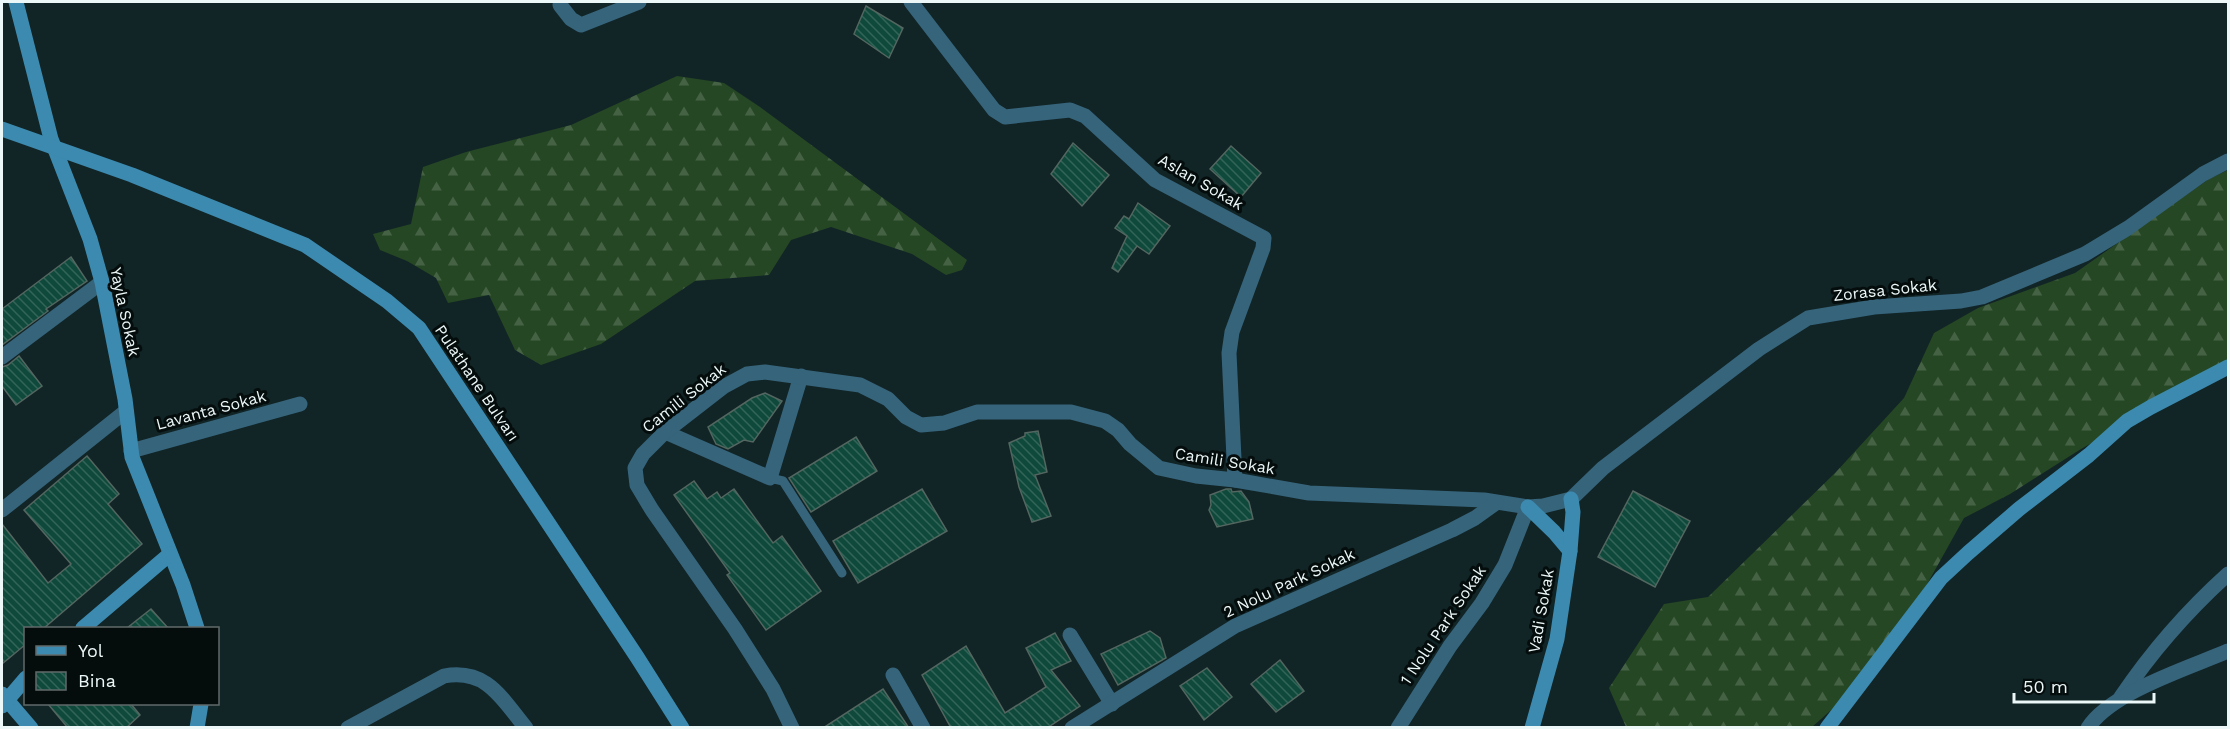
<svg xmlns="http://www.w3.org/2000/svg" width="2230" height="729" font-family="'Work Sans',sans-serif">
<style>
.forest{fill:url(#forest-firs)}
.building{fill:url(#building-back-hatch);stroke:#53665f;stroke-width:1.5}
.lines{fill:none;stroke-linecap:round;stroke-linejoin:round}
.lane{stroke:#36647b;stroke-width:9}
.street{stroke:#36647b;stroke-width:15}
.secondary{stroke:#3c8aaf;stroke-width:15}
.labels{text-anchor:middle;dominant-baseline:central;stroke-width:6;stroke-linejoin:round;paint-order:stroke}
.street-label{font-size:16px;fill:#ecf7f8;stroke:#050c0c}
</style>
<defs>
<pattern id="forest-firs" width="22" height="20" patternUnits="userSpaceOnUse" patternTransform="scale(1.5)"><rect width="22" height="20" fill="#254723"/><path d="M5 1l3.5 6h-7zM16 11l3.5 6h-7z" fill="#456244"/></pattern>
<pattern id="building-back-hatch" width="6" height="6" patternUnits="userSpaceOnUse" patternTransform="scale(1.5)"><rect width="6" height="6" fill="#0f493b"/><path d="M-1 5l2 2M0 0l6 6M5-1l2 2" fill="none" stroke="#326458"/></pattern>
</defs>
<rect width="100%" height="100%" fill="#112426"/>
<!-- forest -->
<g class="forest">
<path d="M677,76l47,7 36,24 207,153 -5,10 -16,5 -34,-21 -81,-27 -40,13 -22,35 -74,6 -94,63 -60,21 -26,-15 -26,-55 -41,8 -12,-25 -29,-17 -27,-11 -7,-16 38,-10 12,-57 43,-15 105,-27z"/>
<path d="M2228,170v196l-147,83 -71,45 -46,24 -82,147 -70,62h-186l-17,-39 55,-84 44,-7 128,-125 68,-74 30,-65 44,-25 97,-35 134,-94z"/>
</g>
<!-- building -->
<g class="building">
<path d="M866,6l37,22 -14,30 -35,-24z"/>
<path d="M1073,143l36,32 -27,31 -31,-32z"/>
<path d="M1231,146l30,27 -20,24 -31,-28z"/>
<path d="M1138,203l32,23 -21,28 -12,-8 -19,26 -6,-4 15,-32 -12,-8 9,-12 5,3z"/>
<path d="M71,257l16,24 -41,28 2,2 -46,34v-36z"/>
<path d="M19,356l23,30 -26,19 -14,-19v-19l6,-2z"/>
<path d="M765,393l17,8 -29,41 -9,-2 -16,9 -12,-5 -8,-17 44,-29z"/>
<path d="M1038,431l9,41 -12,3 16,41 -19,6 -13,-35 -10,-44 16,-7v-3z"/>
<path d="M856,437l21,34 -66,41 -22,-34z"/>
<path d="M87,456l32,38 -11,10 34,40 -98,84h-18v16l-24,20v-140l46,59 23,-19 -47,-54z"/>
<path d="M694,481l13,18 10,-7 4,6 13,-9 39,54 9,-7 39,55 -55,39 -39,-55 3,-2 -56,-78z"/>
<path d="M922,489l25,42 -89,52 -25,-42z"/>
<path d="M1226,489h5l1,3 9,-1 8,11 4,17 -36,8 -8,-17 2,-5 -1,-10z"/>
<path d="M1633,491l57,30 -35,66 -57,-30z"/>
<path d="M151,609l17,19h-41z"/>
<path d="M1150,631l10,7 6,20 -48,27 -17,-31z"/>
<path d="M1055,633l16,28 -20,9 29,36 -33,22h-96l-29,-53 44,-29 39,67 41,-26 -20,-39z"/>
<path d="M1280,660l24,31 -28,21 -25,-28z"/>
<path d="M1207,668l25,29 -28,23 -24,-34z"/>
<path d="M883,689l26,39h-86z"/>
<path d="M48,704h83l9,11 -14,13h-58z"/>
</g>
<g class="lines">
<!-- lane -->
<path class="lane" d="M770,478l13,3 59,92"/>
<!-- street -->
<g class="street">
<path d="M911,2l83,108 11,7 65,-7 15,6 70,64 109,58 -1,10 -31,84 -3,21 6,127"/>
<path d="M560,5l11,14 10,6 58,-23"/>
<path d="M2,357l100,-75"/>
<path d="M665,432l105,46 31,-102"/>
<path d="M131,451l169,-47"/>
<path d="M2,510l124,-99"/>
<path d="M1070,635l42,69"/>
<path d="M893,675l30,53"/>
<path d="M2121,697c31,-46 66,-86 107,-123"/>
<path d="M348,728l96,-52c43,-8 58,23 82,52"/>
<path d="M792,728l-19,-39 -38,-60 -83,-119 -15,-25 -2,-17 8,-14 22,-22 58,-45 24,-13 18,-2 95,13 28,14 18,18 15,8 23,-2 33,-11h94l34,9 13,9 12,14 29,24 37,8 39,4 74,13 175,7 44,7 15,-1 28,-7 32,-31 156,-119 49,-31 66,-11 87,-6 21,-4 103,-43 43,-26 75,-54 25,-13"/>
<path d="M1072,728l163,-102 217,-96 23,-12 21,-15"/>
<path d="M1398,728l52,-82 32,-43 23,-38 23,-58"/>
<path d="M2088,728c23,-36 101,-60 140,-77"/>
</g>
<!-- secondary -->
<g class="secondary">
<path d="M16,2l35,137 39,100 12,43 23,117 7,58 51,128 14,43"/>
<path d="M2,129l130,46 173,70 82,56 32,27 218,329 45,71"/>
<path d="M1528,507l26,25 16,19"/>
<path d="M83,628l87,-74"/>
<path d="M2,694l29,34"/>
<path d="M2,706l24,-28"/>
<path d="M197,728l4,-24"/>
<path d="M1532,728l25,-89 13,-88 3,-39 -2,-13"/>
<path d="M1827,728l114,-150 27,-25 51,-44 70,-54 38,-34 24,-14 77,-40"/>
</g>
</g>
<g class="labels">
<!-- street labels -->
<g class="street-label">
<text transform="translate(1201 182) rotate(30)">Aslan Sokak</text>
<text transform="translate(1885 290) rotate(-6)">Zorasa Sokak</text>
<text transform="translate(125 312) rotate(78)">Yayla Sokak</text>
<text transform="translate(477 383) rotate(56)">Pulathane Bulvarı</text>
<text transform="translate(684 398) rotate(-38)">Camili Sokak</text>
<text transform="translate(211 410) rotate(-15)">Lavanta Sokak</text>
<text transform="translate(1225 461) rotate(9)">Camili Sokak</text>
<text transform="translate(1289 583) rotate(-25)">2 Nolu Park Sokak</text>
<text transform="translate(1541 611) rotate(-80)">Vadi Sokak</text>
<text transform="translate(1443 625) rotate(-56)">1 Nolu Park Sokak</text>
</g>
</g>
<!-- border -->
<rect width="2230" height="729" fill="none" stroke="#ecf7f8" stroke-width="6"/>
<!-- legend -->
<rect x="24" y="627" width="195" height="78" fill="#050c0c" stroke="#616a6a" stroke-width="1.5"/>
<rect x="36" y="646" width="30" height="9" fill="#3c8aaf" stroke="#616a6a" stroke-width="1.5"/>
<text x="78" y="657" font-size="18" fill="#ecf7f8">Yol</text>
<rect x="36" y="672" width="30" height="18" fill="url(#building-back-hatch)" stroke="#616a6a" stroke-width="1.5"/>
<text x="78" y="687" font-size="18" fill="#ecf7f8">Bina</text>
<!-- scale -->
<path d="M2014 693v9h140v-9" fill="none" stroke="#ecf7f8" stroke-width="3"/>
<text x="2023" y="693" font-size="18" fill="#ecf7f8" stroke="#050c0c" stroke-width="4.5" paint-order="stroke">50 m</text>
</svg>
